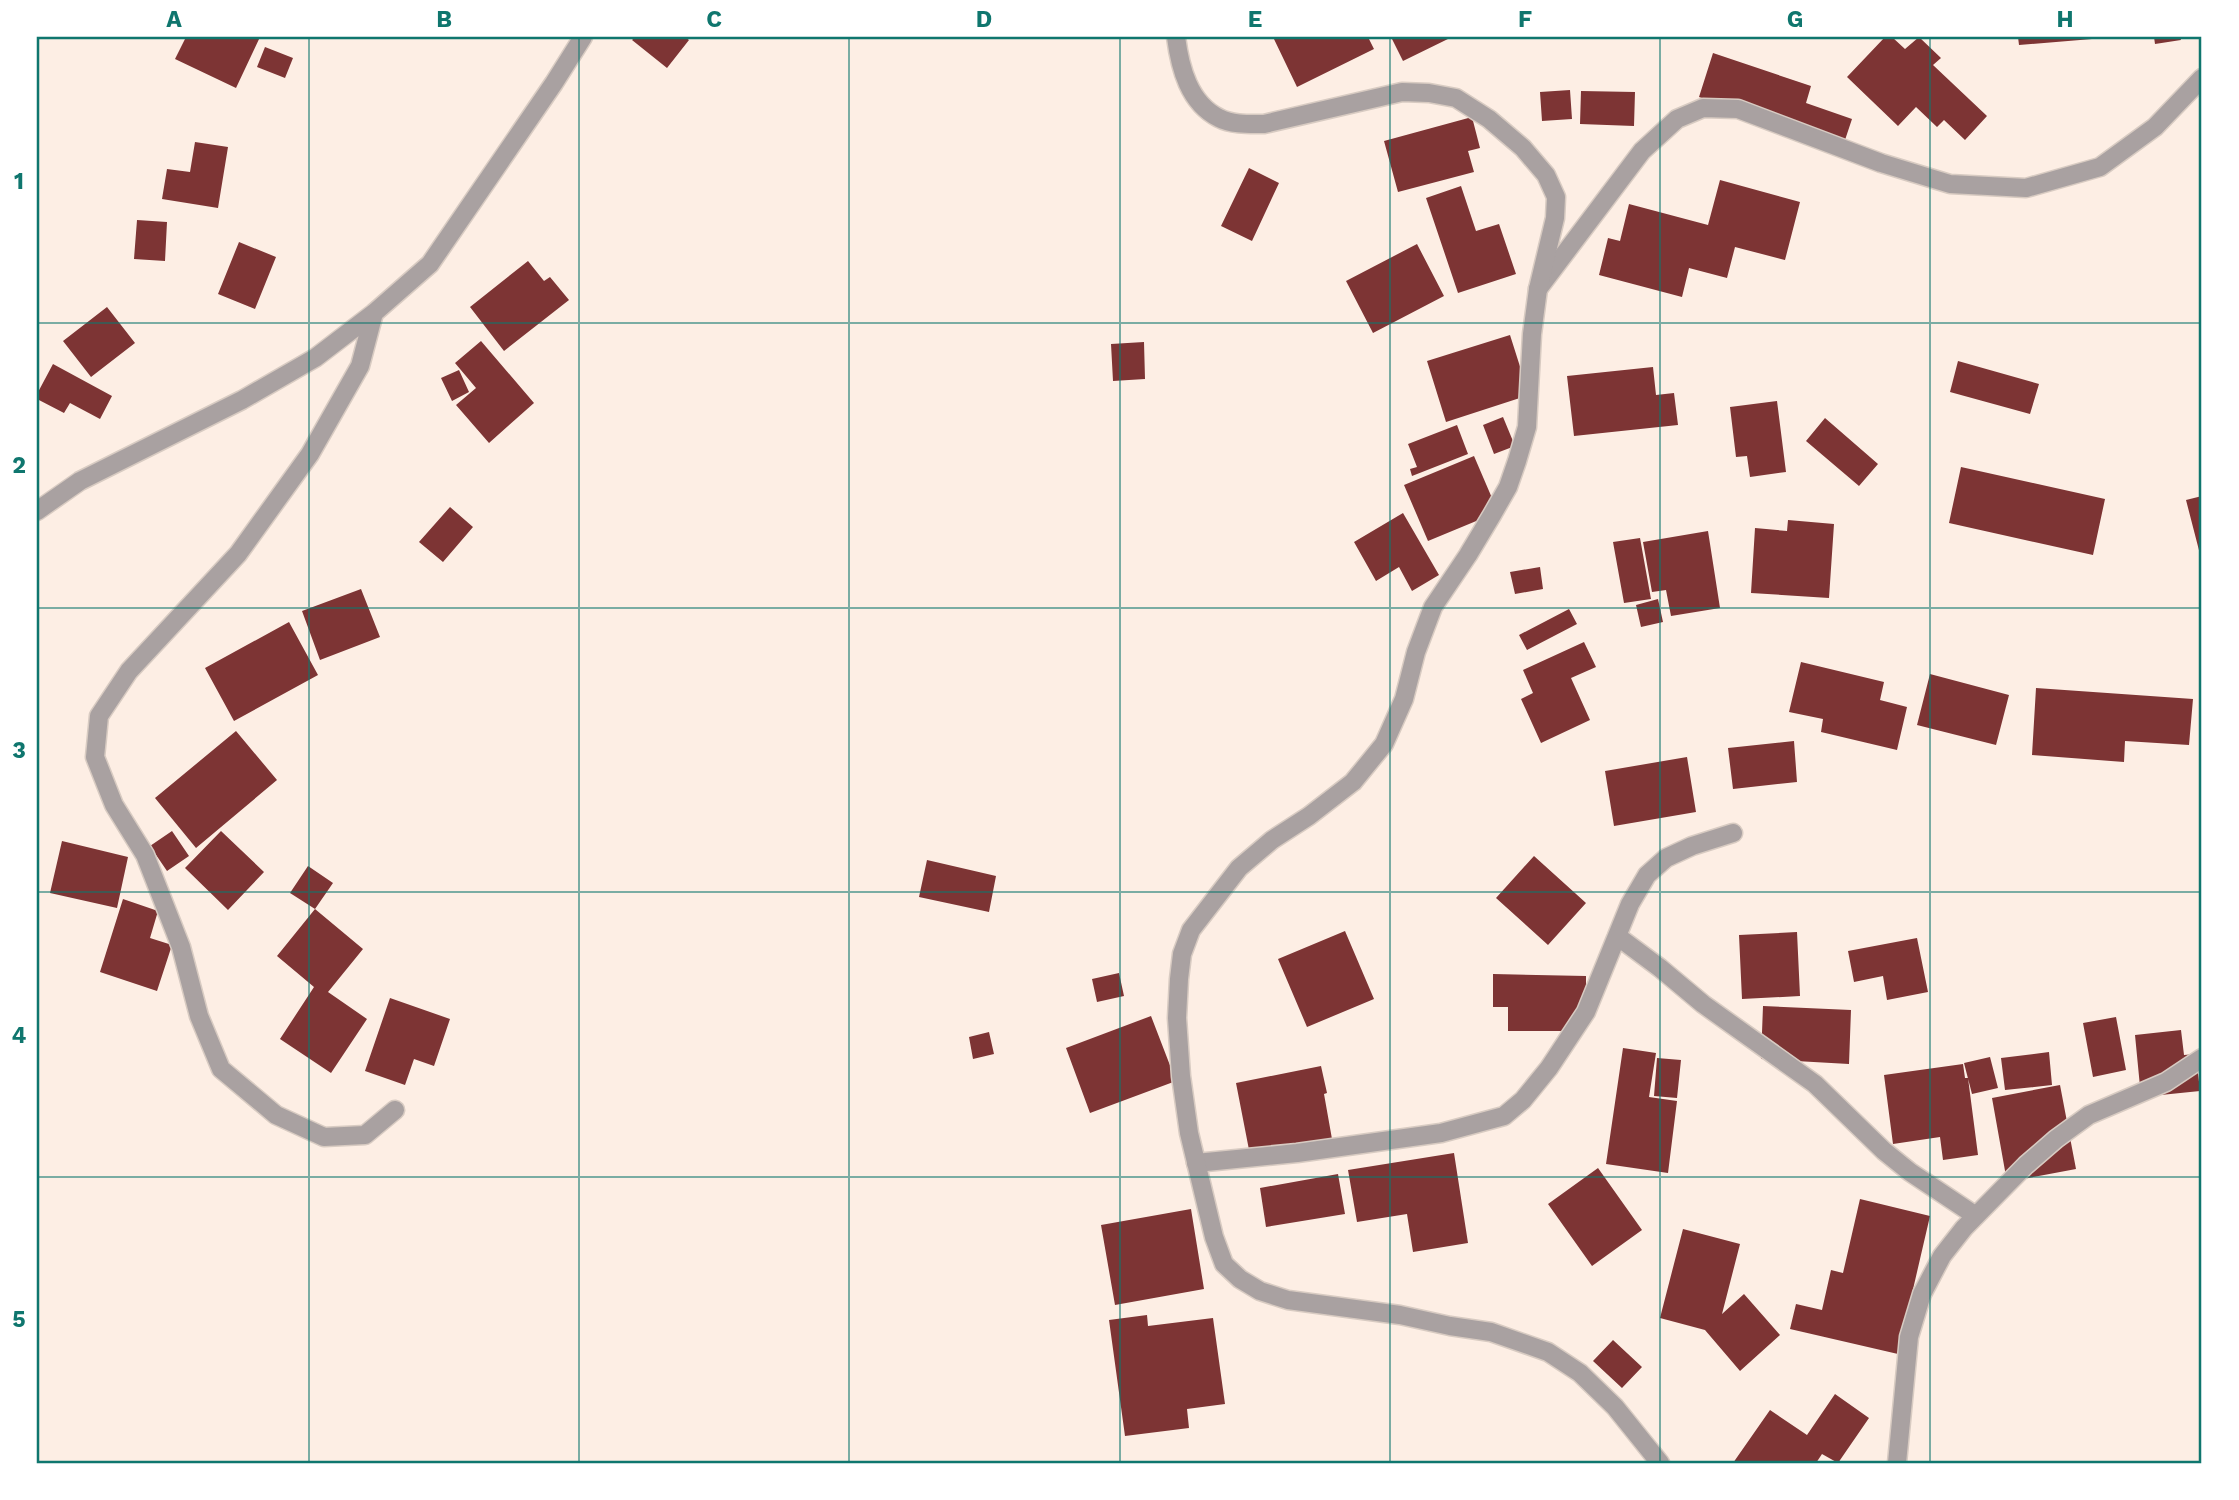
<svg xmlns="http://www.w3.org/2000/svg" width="2239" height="1500" viewBox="0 0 2239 1500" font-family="'Work Sans',sans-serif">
<rect width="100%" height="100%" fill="#fdeee4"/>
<path fill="#7d3434" d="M186,37H260L236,88L175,59Z
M635,37H685L689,40L667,68L632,40Z
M1273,37H1368L1374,49L1297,87Z
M1391,37H1452L1403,61Z
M1885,37H1892L1905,49L1919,37L1941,58L1933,65L1987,116L1965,140L1944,120L1937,127L1916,107L1898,126L1847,77Z
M2018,37H2092V39L2019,45Z
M2154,37H2180L2181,40L2155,44Z
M265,47L293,58L285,78L257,67Z
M1713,53L1811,86L1806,103L1852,119L1843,146L1699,97Z
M1570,90L1572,119L1542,121L1540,92Z
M1581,91L1635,92L1634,126L1580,124Z
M1472,117L1480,148L1468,151L1474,172L1398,192L1384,141Z
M195,142L228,147L218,208L162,199L167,169L190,172Z
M1249,168L1279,183L1252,241L1221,226Z
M1720,180L1800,202L1785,260L1735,247L1727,278L1689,268L1682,297L1599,275L1608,238L1620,241L1629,204L1708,225Z
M1461,186L1476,231L1499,224L1516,274L1458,293L1426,198Z
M137,220L167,222L165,261L134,259Z
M239,242L276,257L255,309L218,294Z
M1417,244L1444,296L1373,333L1346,281Z
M528,261L544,281L550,277L569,300L504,351L470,307Z
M107,307L135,343L91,377L63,341Z
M1510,335L1529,395L1446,422L1427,361Z
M481,341L534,403L489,443L456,405L476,388L455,363Z
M1144,342L1145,379L1113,381L1111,344Z
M1958,361L2039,384L2030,414L1950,392Z
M53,364L112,396L100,419L70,403L64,413L37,399V394Z
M1653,367L1656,395L1674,393L1678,425L1574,436L1567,376Z
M459,370L469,392L452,401L441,378Z
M1777,401L1786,472L1750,477L1747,456L1736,457L1730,407Z
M1503,417L1515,446L1494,454L1483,425Z
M1825,418L1878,464L1859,486L1806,441Z
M1457,425L1468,454L1412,476L1410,469L1417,467L1408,444Z
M1474,456L1498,512L1428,541L1404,485Z
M1961,467L2105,499L2093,555L1949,523Z
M2202,496V557L2201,558L2186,500Z
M450,507L473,527L443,562L419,542Z
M1403,513L1439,575L1412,591L1399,567L1376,581L1354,542Z
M1788,520L1834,524L1829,598L1751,593L1755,528L1787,531Z
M1708,531L1720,608L1671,616L1666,590L1652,592L1643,542Z
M1640,538L1651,599L1624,603L1613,542Z
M1540,567L1543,589L1515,594L1510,572Z
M361,589L380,637L320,660L302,611Z
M1658,599L1663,622L1641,627L1636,605Z
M1569,609L1577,624L1527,650L1519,635Z
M289,622L318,675L234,721L205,668Z
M1584,642L1596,667L1571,678L1590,720L1541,743L1521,699L1533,693L1523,670Z
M1801,662L1884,682L1880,700L1907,707L1897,750L1821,732L1823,719L1789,712Z
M1930,674L2009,695L1996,745L1917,725Z
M2036,688L2193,699L2189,745L2125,741L2124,762L2032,755Z
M236,731L277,780L196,848L155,798Z
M1794,741L1797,782L1733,789L1728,748Z
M1687,757L1696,812L1614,826L1605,771Z
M172,831L189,856L167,871L150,846Z
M221,831L264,872L228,910L185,868Z
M62,841L128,857L117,908L50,893Z
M1534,856L1586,903L1548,945L1496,898Z
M927,860L996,876L989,912L919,897Z
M308,866L333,883L315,909L363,949L328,992L367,1019L331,1073L280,1039L314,987L277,956L315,909L290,893Z
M123,899L158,911L150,938L172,945L157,991L100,972Z
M1345,931L1374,999L1307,1027L1278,959Z
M1797,932L1800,996L1742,999L1739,935Z
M1917,938L1928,992L1887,1000L1883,976L1854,982L1848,951Z
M1119,973L1124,996L1097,1002L1092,979Z
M1493,974L1586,976V1031H1508V1007H1493Z
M390,998L450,1019L434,1066L414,1059L405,1085L365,1071Z
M1763,1006L1851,1010L1849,1064L1761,1059Z
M1151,1016L1176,1081L1090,1113L1066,1048Z
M2116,1017L2126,1070L2093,1077L2083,1023Z
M2181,1030L2184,1055L2196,1054L2200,1091L2141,1097L2135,1035Z
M989,1032L994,1054L973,1059L969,1037Z
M1623,1048L1656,1053L1649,1097L1677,1101L1668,1173L1606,1164Z
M2049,1052L2052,1085L2005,1090L2001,1058Z
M1990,1057L1998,1088L1972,1094L1964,1063Z
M1657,1058L1681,1060L1677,1098L1654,1096Z
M1963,1064L1965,1078H1968L1978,1155L1943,1160L1940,1137L1893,1144L1884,1075Z
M1321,1066L1327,1093L1324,1094L1332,1139L1250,1155L1236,1083Z
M2060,1085L2076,1169L2007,1182L1992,1098Z
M1454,1153L1468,1243L1413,1252L1407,1214L1357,1222L1348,1170Z
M1598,1168L1642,1230L1592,1266L1548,1204Z
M1338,1174L1345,1214L1266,1227L1260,1188Z
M1860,1199L1930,1216L1898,1354L1790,1329L1796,1304L1822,1310L1831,1270L1843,1273Z
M1191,1209L1204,1289L1115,1305L1101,1225Z
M1683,1229L1740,1244L1722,1314L1744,1294L1780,1335L1740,1371L1705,1330L1660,1318Z
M1147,1315L1148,1326L1213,1318L1225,1404L1187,1409L1189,1428L1125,1436L1109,1320Z
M1613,1340L1642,1367L1622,1388L1593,1361Z
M1835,1394L1869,1418L1838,1463L1822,1454L1816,1463H1733L1770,1410L1807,1435Z"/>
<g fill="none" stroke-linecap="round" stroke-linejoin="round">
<g stroke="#d8cbc2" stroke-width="21">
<path id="minor" d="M1538,289L1642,151L1677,119L1703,108L1738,109L1881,163L1950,184L2026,188L2100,167L2155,127L2202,78
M374,313L360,366L310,454L238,554L129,671L99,716L95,757L114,805L145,855L181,947L199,1016L221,1069L276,1115L324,1137L365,1135L395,1110
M37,511L80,481L242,400L315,358L374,313L430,264L554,83L583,37
M1617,936L1660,968L1703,1004L1815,1084L1884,1151L1910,1172L1976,1216
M1196,1163L1297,1153L1441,1133L1504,1116L1523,1100L1549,1068L1586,1012L1630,904L1647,875L1666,858L1692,846L1733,833
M1897,1463L1909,1337L1922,1294L1942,1256L1964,1228L2026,1165L2056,1139L2089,1115L2166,1082L2202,1058"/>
</g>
<g stroke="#d8cbc2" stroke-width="21">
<path id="tertiary" d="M1176,37C1180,68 1189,103 1219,118C1232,125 1250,124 1264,124L1402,92L1429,93L1456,98L1489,119L1523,148L1546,175L1556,197L1555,218L1538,289L1532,334L1527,427L1517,461L1508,487L1492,515L1468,555L1433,607L1416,652L1404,699L1384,744L1353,782L1309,816L1272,840L1239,868L1191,930L1182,954L1179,979L1177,1018L1181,1076L1189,1133L1214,1237L1224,1264L1240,1279L1260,1291L1288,1300L1400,1315L1450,1326L1491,1332L1548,1352L1580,1373L1615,1407L1660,1463"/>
</g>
<use href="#minor" stroke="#a9a1a1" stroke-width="18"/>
<use href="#tertiary" stroke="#a9a1a1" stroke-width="18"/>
</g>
<path fill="none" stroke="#0f766e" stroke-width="2" stroke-opacity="0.55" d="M309,37V1463M579,37V1463M849,37V1463M1120,37V1463M1390,37V1463M1660,37V1463M1930,37V1463M37,323H2202M37,608H2202M37,892H2202M37,1177H2202"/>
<rect width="2239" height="1500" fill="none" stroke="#ffffff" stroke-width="77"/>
<rect x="38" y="38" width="2162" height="1424" fill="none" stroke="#0f766e" stroke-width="2.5"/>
<g font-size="23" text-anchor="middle" font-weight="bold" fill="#0f766e">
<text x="174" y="27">A</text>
<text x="444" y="27">B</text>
<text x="714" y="27">C</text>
<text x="984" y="27">D</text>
<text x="1255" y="27">E</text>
<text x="1525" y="27">F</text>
<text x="1795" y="27">G</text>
<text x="2065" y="27">H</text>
<text x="19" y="189">1</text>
<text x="19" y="473">2</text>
<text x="19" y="758">3</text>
<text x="19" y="1043">4</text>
<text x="19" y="1327">5</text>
</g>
</svg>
